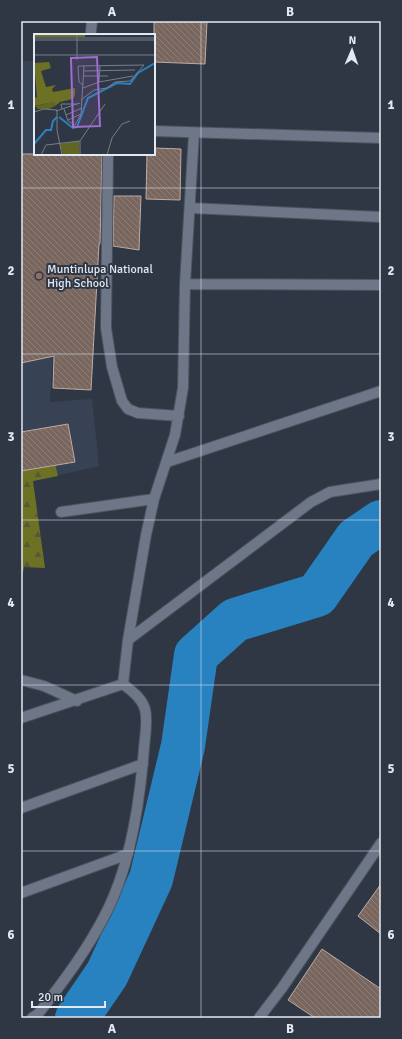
<svg xmlns="http://www.w3.org/2000/svg" width="402" height="1039" viewBox="0 0 402 1039" font-family="Signika,sans-serif">
<defs>
<pattern id="forest-firs" width="22" height="20" patternUnits="userSpaceOnUse"><rect width="22" height="20" fill="#6c7123"/><path d="M5 1l3.5 6h-7zM16 11l3.5 6h-7z" fill="#565937"/></pattern>
<pattern id="building-back-hatch" width="6" height="6" patternUnits="userSpaceOnUse"><rect width="6" height="6" fill="#79675f"/><path d="M-1 5l2 2M0 0l6 6M5-1l2 2" fill="none" stroke="#8c7d76"/></pattern>
</defs>
<rect width="100%" height="100%" fill="#2f3745"/>
<path fill="#374255" d="M21,61H35V154H65L50,402L92,399L99,466L33,481L21,524Z"/>
<path fill="url(#forest-firs)" d="M53,455L58,476L33,481L45,568L24,567L21,583V461Z"/>
<g fill="none" stroke-linecap="round" stroke-linejoin="round">
<path stroke="#2982c0" stroke-width="44" d="M77,1018L107,974L151,879L183,746L196,655L235,620L317,595L356,539L381,522"/>
</g>
<path fill="url(#building-back-hatch)" stroke="#beaba2" d="M154,21H207L205,64L154,62Z
M154,148L181,149L180,200L146,199L147,154H154Z
M21,154H102L100,244H99L91,390L53,388L54,356L21,363Z
M114,196H141L139,250L113,246Z
M68,424L75,462L21,471V432Z
M381,884V934L358,916Z
M322,949L381,989V1018H315L288,1000Z"/>
<g fill="none" stroke-linecap="round" stroke-linejoin="round">
<g stroke="#4c535e" stroke-width="12">
<path id="minor" d="M91,31L92,21
M154,131L381,138
M108,154L106,328L112,367L122,401L128,409L138,413L179,416
M190,208L381,217
M185,284L381,285
M167,462L381,391
M61,512L154,499
M128,640L311,502L330,492L381,484
M21,680L44,686L77,701
M123,684L128,640L146,535L154,499L175,435L183,388L185,284L194,133
M21,718L123,684
M21,808L143,764
M21,893L128,854
M32,1018L38,1014C64,981 88,949 107,911C131,863 140,801 144,748C145,736 148,721 145,709C141,697 132,691 123,684
M259,1018L282,988L381,843"/>
</g>
<use href="#minor" stroke="#6e7787" stroke-width="10"/>
</g>
<path fill="none" stroke="#e3e8f1" stroke-width="1" stroke-opacity="0.55" d="M201,21V1018M21,188H381M21,354H381M21,520H381M21,685H381M21,851H381"/>
<circle fill="#8d6e63" stroke="#2f3745" stroke-width="1.5" cx="39" cy="276" r="4"/>
<g text-anchor="middle" dominant-baseline="central" stroke-width="4" stroke-linejoin="round" paint-order="stroke">
<g font-size="12" fill="#e3e8f1" stroke="#2f3745" text-anchor="start">
<text x="47" y="269">Muntinlupa National<tspan x="47" dy="14">High School</tspan></text>
</g>
</g>
<g transform="translate(34 34)">
<rect width="121" height="121" fill="#2f3745"/>
<path d="M20,68L21,72L15,75H4L1,72ZM45,107V120L29,121L26,110Z" fill="#626623"/>
<path d="M0,0H51V3H0ZM15,28L17,34L7,37L12,53L22,51L18,55L19,58L41,54V61L39,65L26,68L21,72L20,68L0,72V64L3,63L0,29Z" fill="#6c7123"/>
<path fill="none" stroke="#2982c0" stroke-width="2" d="M25,83L39,94L43,93L54,64L83,49L96,50L104,39L121,29M0,110L12,96H17L19,87L23,83"/>
<path fill="none" stroke="#777e8a" stroke-width="1" d="M0,4H121M0,6H121M0,21H121M43,26V0M44,32L110,31M44,32L45,48L49,51M50,37L101,36M50,42H74M65,48L66,32M49,54L65,48L99,42M47,66L60,56L73,54L81,48L96,47L110,31M28,75L27,70H43M30,75L34,87L41,91L47,80L50,32M22,77L46,69M0,78L10,75L23,76V96L28,121M32,81L48,74M34,86L47,80M7,121L12,111L46,107M46,121V107L71,70M73,121L78,104L88,90L96,87"/>
<path fill="#9f6ed0" fill-opacity="0.15" stroke="#9f6ed0" stroke-width="2" d="M63,23L66,92L39,93L37,24Z"/>
<rect width="121" height="121" fill="none" stroke="#e3e8f1" stroke-width="2"/>
</g>
<rect width="402" height="1039" fill="none" stroke="#2f3745" stroke-width="44"/>
<g transform="translate(352 50) rotate(2)" stroke="#2f3745" stroke-width="3" paint-order="stroke">
<path d="M0-3L7 15L0 10L-7 15Z" fill="#e3e8f1"/>
<text y="-6" font-size="11" font-weight="bold" text-anchor="middle" fill="#e3e8f1">N</text>
</g>
<path d="M32 1001v6h73v-6" fill="none" stroke="#e3e8f1" stroke-width="2"/>
<text x="38" y="1001" font-size="12" fill="#e3e8f1" stroke="#2f3745" stroke-width="3" paint-order="stroke">20 m</text>
<rect x="22" y="22" width="358" height="995" fill="none" stroke="#e3e8f1" stroke-width="1.5"/>
<g font-size="13" text-anchor="middle" font-weight="bold" fill="#e3e8f1">
<text x="112" y="16">A</text>
<text x="290" y="16">B</text>
<text x="11" y="109">1</text>
<text x="391" y="109">1</text>
<text x="11" y="275">2</text>
<text x="391" y="275">2</text>
<text x="11" y="441">3</text>
<text x="391" y="441">3</text>
<text x="11" y="607">4</text>
<text x="391" y="607">4</text>
<text x="11" y="773">5</text>
<text x="391" y="773">5</text>
<text x="11" y="939">6</text>
<text x="391" y="939">6</text>
<text x="112" y="1033">A</text>
<text x="290" y="1033">B</text>
</g>
</svg>
